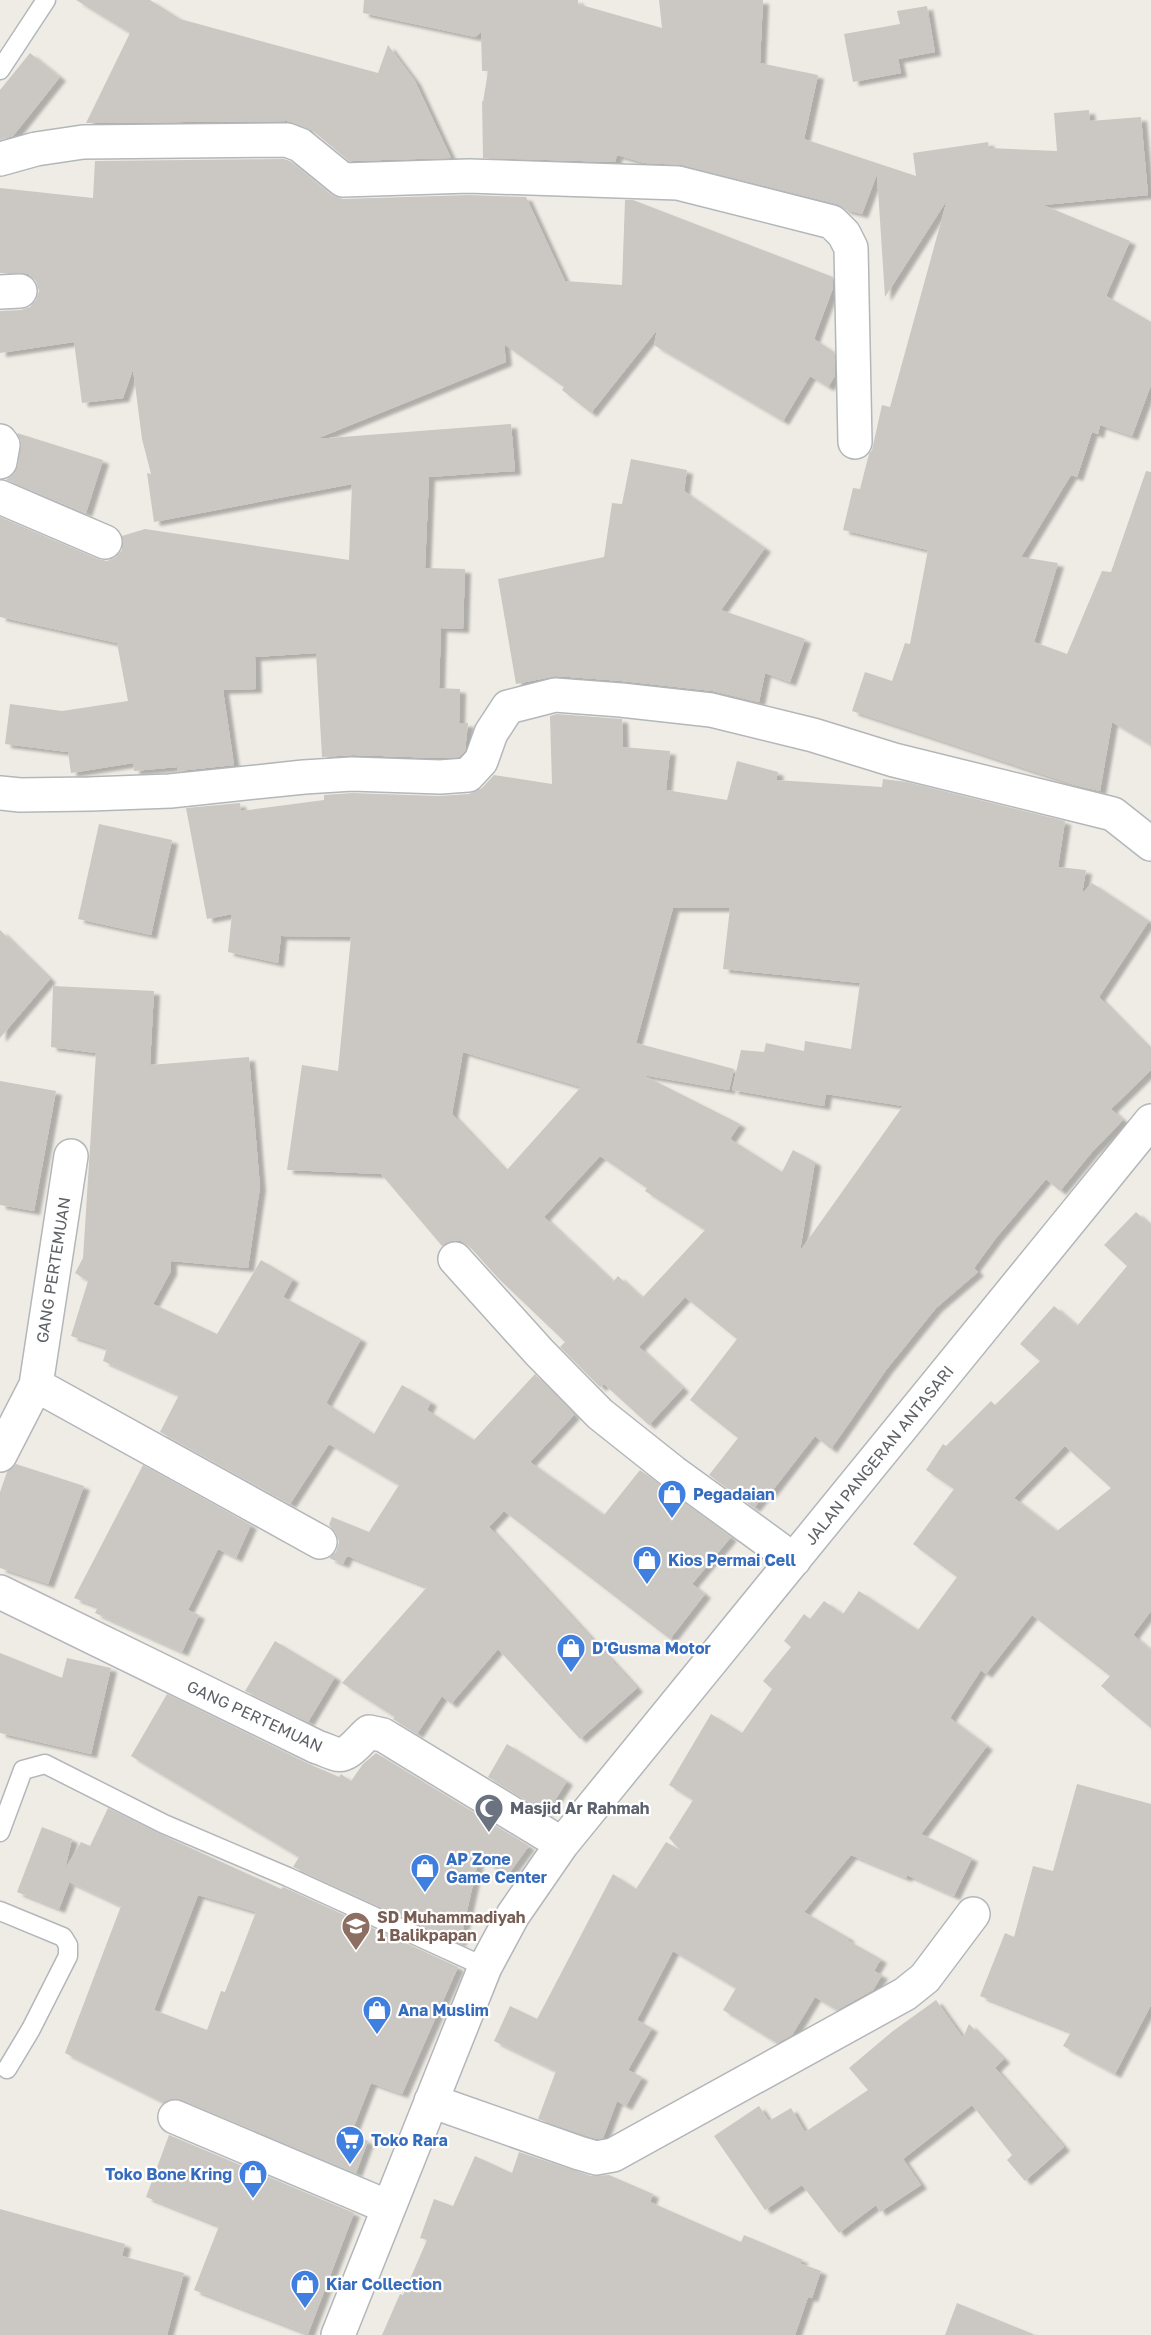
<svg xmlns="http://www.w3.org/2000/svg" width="1151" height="2335" viewBox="0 0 1151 2335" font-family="'Golos Text',sans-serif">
<defs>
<filter id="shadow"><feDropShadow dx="6" dy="4" stdDeviation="1.5" flood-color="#0004"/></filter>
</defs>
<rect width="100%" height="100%" fill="#efece6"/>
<path fill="#cbc7c3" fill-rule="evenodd" filter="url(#shadow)" d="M76,0H150L180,19L378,73L388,45L415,81L451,158L349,161L312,130L287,121L86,123L130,33Z
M364,0H578V4L662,28L659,0H763L760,63L818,75L804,139L916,176L913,153L988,142L989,148L1057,151L1054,113L1089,110L1090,121L1141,117L1148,195L1043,205L1130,241L1106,296L1151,322V385L1132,436L1100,425L1098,434L1092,432L1077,477L1071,475L1021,557L1058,563L1034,642L1067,654L1102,571L1111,572L1146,471L1151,472V745L1112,722L1100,791L1075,785L852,711L865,672L892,681L905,643L910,644L928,550L843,530L853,488L860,489L869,454L872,450L882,405L890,407L947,200L885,297L877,174L862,214L846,210L837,204L682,165L645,163L617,155L615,162L483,158L482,100L483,102L488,71H482L481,32L475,37L363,13Z
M927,6L935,52L898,59L901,73L853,82L844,34L900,24L897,11Z
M30,53L60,77L13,136L0,140V90Z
M284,159L290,161L331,195L343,199L469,195L526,197L565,281L622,285L625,200H633L833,277V288L814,339L834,352L835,376L828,387L810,376L783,421L654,345L657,330L591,413L562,390L564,387L504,344L506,362L316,439L511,424L515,471L429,477L425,568L465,569L463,629L441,628L439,688L460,689L459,723H468L465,751L459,757L440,758L353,755L322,757L316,653L255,657L256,689L223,690L234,765L178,771L177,767L134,771L133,763L71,773L68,752L5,744L10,704L62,711L128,701L117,643L0,617V517L98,559L107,561L116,557L122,550V536L145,529L349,560L352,484L154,522L147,473L151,474L142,439L133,369L123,398L82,403L74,342L0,353V311L21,310L30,307L36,300L39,291L36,281L28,274L0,273V188L93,198L95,161Z
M17,433L103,460L86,513L6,480L14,474L18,465L21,441Z
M631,459L687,470L684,491L765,548L721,610L805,639L790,682L765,673L759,702L713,691L622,681L556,676L516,684L498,579L604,557L612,503L622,504Z
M557,714L622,719L623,747L670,751L666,790L727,800L737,761L778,772L776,780L882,787L883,779L907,782L1065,821L1058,867L1086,870L1082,894L1092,883L1149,921L1099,997L1151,1050V1070L1111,1109L1123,1120L1092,1152L1060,1191L1046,1179L996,1238L974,1268L978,1272L936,1308L886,1370L831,1449L815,1436L769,1495L766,1493L754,1508L709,1475L738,1438L690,1400L737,1339L685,1297L639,1347L683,1388L649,1425L604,1384L600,1387L560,1347L565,1342L498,1278L469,1246L461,1241H452L442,1246L381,1174L287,1170L302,1065L338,1071L351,937L281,936L278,963L228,952L232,914L207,919L186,808L240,803L241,811L324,800V795L352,793L439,796L469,794L482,788L494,775L552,784L550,716ZM673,908H730L723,969L860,983L851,1049L805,1041L804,1051L766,1043L764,1052L741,1050L732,1090L824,1106L826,1094L903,1106L800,1251L815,1162L793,1150L782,1172L730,1139L740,1124L643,1075L729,1090L734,1069L636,1043ZM463,1052L581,1087L506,1171L452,1114ZM600,1156L647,1188L645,1191L705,1230L642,1298L618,1276L613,1282L544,1217Z
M99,824L172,840L151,935L78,919Z
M0,930L50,979L0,1038Z
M53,986L154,991L150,1065L249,1057L260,1187L248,1268L171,1261V1271L153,1304L217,1334L261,1260L293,1279L283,1297L361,1339L326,1403L374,1434L402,1385L431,1402L427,1410L474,1440L535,1374L574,1415L530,1462L604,1515L640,1470L731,1537L692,1584L705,1594L670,1639L504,1511L489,1527L637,1688L580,1739L498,1649L451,1704L442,1696L417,1734L393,1719L395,1717L342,1683L427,1587L347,1556L343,1564L329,1558L336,1552L339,1542L336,1533L329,1525L332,1517L369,1532L399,1485L329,1444L290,1504L160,1432L179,1395L103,1361L107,1348L71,1336L88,1281L75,1273L83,1258L96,1053L51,1047Z
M0,1081L56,1091L34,1211L0,1205Z
M1136,1212L1151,1226V1611L1133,1635L1151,1650V1728L1101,1686L1110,1676L1032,1615L986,1674L981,1670L950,1718L987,1746L921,1834L972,1858L954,1896L907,1875L906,1878L851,1855L804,1912L849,1938L847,1940L881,1959L874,1971L882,1975L873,1990L837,2010L815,1997L792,2035L777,2043L723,2010L736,1988L673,1951L637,2020L652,2028L628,2070L642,2077L626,2106L617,2101L603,2138L597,2139L538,2119L556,2071L494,2041L510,2006L537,2019L613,1874L636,1889L666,1842L680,1850L669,1838L693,1800L669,1785L711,1714L742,1733L772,1689L763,1681L791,1647L784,1641L804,1614L810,1619L824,1601L843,1614L859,1591L918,1630L957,1577L913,1544L954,1489L926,1470L943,1444L946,1446L991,1401L995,1405L1040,1361L1020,1344L1054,1306L1077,1326L1127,1266L1104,1245ZM1065,1446L1111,1488L1057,1531L1014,1498Z
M16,1464L84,1486L48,1584L0,1568V1492L7,1472Z
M143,1465L251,1525L236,1558L218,1549L188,1610L199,1615L182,1652L95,1613L98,1607L74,1598Z
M275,1641L335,1677L308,1722L245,1691Z
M0,1653L62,1678L67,1658L111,1668L91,1754L0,1733Z
M167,1694L309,1764L339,1777L341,1774L351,1781L363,1764L376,1753L529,1846L507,1876L479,1857L460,1943L293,1867L299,1857L131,1756Z
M507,1744L567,1781L547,1813L488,1777Z
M1077,1784L1151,1804V2005L1115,2074L1063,2046L1071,2032L980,1996L1005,1933L1014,1937L1033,1866L1053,1871Z
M108,1808L160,1834L281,1889L283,1887L458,1967L402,2094L371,2083L351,2134L368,2141L356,2173L182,2100L172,2099L163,2102L65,2053L121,1906L63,1879L69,1883L59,1909L17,1892L42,1827L72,1839L65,1869L81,1842L90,1846ZM198,1895L256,1912L225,1992L221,1991L207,2030L154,2010Z
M936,2000L963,2038L969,2024L1004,2059L995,2068L1064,2147L1025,2181L1007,2160L1012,2155L972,2105L903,2159L921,2185L880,2212L876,2205L839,2233L802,2185L765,2210L714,2136L759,2106L769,2121L791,2108L805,2132L868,2090L849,2068L893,2031Z
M169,2135L354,2213L308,2334L194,2290L219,2226L146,2197Z
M519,2152L591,2176L609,2175L653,2194L650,2202L741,2242L744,2235L803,2260L799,2263L821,2271L812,2298L808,2297L795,2335H382L400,2294L403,2295L427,2240L420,2238L434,2199L453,2206L475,2156L512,2173Z
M0,2209L125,2244L122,2256L184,2273L167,2335H0Z
M957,2303L1033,2334V2335H945Z"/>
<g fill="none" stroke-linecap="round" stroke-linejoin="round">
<g stroke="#b3b7ba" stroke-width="21">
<path id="lane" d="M0,70L46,0
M0,1832L23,1770L45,1764L164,1824L288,1877L485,1967
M0,1911L63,1937L68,1945V1956L31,2029L7,2069"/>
</g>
<g stroke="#b3b7ba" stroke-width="36">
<path id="street" d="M0,159L36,149L83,142L287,140L300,145L343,180L469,176L678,183L832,222L844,234L851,248L855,442
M0,292L20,291
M0,441L3,445L0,462
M0,497L105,542
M0,793L20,795L90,794L170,791L304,777L352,774L440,777L468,775L481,761L491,733L508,707L555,695L621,700L711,710L813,735L894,760L1113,814L1151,844
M455,1259L540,1353L600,1414L673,1472L794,1560
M36,1385L320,1542
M0,1455L36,1385L71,1156
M0,1592L317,1747C324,1749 329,1752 336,1754C348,1758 360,1739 369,1732L383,1735L562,1844
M431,2101L579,2153L596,2158L613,2155L905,1994L925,1978L973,1914
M175,2117L388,2207
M338,2335L485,1967L513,1915L562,1844L1151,1121"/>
</g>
<use href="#lane" stroke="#fff" stroke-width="18"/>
<use href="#street" stroke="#fff" stroke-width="33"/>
</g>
<defs>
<g id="shop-pin" transform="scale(1.5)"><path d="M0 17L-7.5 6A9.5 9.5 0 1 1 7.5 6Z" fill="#3f7fe0" stroke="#fff"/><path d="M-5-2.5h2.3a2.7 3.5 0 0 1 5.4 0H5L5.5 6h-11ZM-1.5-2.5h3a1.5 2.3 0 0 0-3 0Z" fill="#fff"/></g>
<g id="mosque-pin" transform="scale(1.5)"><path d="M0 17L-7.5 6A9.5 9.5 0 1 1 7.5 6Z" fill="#6b7280" stroke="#fff"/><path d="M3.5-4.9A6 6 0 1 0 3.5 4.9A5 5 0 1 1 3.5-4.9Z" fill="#fff"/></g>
<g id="school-pin" transform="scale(1.5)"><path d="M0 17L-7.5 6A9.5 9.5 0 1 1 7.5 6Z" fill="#8d6e63" stroke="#fff"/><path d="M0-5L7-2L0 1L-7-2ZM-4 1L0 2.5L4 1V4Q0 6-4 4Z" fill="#fff"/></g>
<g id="supermarket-pin" transform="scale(1.5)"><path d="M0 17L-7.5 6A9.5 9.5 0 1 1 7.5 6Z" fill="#3f7fe0" stroke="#fff"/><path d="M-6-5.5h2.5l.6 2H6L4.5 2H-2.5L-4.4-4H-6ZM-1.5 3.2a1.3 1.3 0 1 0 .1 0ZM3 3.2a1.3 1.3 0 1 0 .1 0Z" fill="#fff"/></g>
</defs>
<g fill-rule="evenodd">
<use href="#shop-pin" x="672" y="1494"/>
<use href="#shop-pin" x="647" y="1560"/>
<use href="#shop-pin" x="571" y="1648"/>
<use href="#mosque-pin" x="489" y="1808"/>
<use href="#shop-pin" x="425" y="1868"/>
<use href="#school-pin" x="356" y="1926"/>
<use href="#shop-pin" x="377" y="2010"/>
<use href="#supermarket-pin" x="350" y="2140"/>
<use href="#shop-pin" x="253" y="2174"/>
<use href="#shop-pin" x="305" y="2284"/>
</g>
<g text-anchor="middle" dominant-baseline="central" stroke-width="4.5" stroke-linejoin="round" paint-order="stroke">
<g font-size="16" fill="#5e6266" stroke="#fff">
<text transform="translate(53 1270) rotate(-81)">GANG PERTEMUAN</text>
<text transform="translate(879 1455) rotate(-51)">JALAN PANGERAN ANTASARI</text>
<text transform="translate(255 1716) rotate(25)">GANG PERTEMUAN</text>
</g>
<g font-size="16" font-weight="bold" fill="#366cbe" stroke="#fff" text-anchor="start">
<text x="693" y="1494">Pegadaian</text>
<text x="668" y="1560">Kios Permai Cell</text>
<text x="592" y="1648">D'Gusma Motor</text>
<text x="446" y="1859">AP Zone<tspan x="446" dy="18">Game Center</tspan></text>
<text x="398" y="2010">Ana Muslim</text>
<text x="371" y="2140">Toko Rara</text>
<text x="232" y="2174" text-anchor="end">Toko Bone Kring</text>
<text x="326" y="2284">Kiar Collection</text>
</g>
<g font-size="16" font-weight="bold" fill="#5b616d" stroke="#fff" text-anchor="start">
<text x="510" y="1808">Masjid Ar Rahmah</text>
</g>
<g font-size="16" font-weight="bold" fill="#785e54" stroke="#fff" text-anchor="start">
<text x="377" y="1917">SD Muhammadiyah<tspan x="377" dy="18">1 Balikpapan</tspan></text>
</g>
</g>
</svg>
